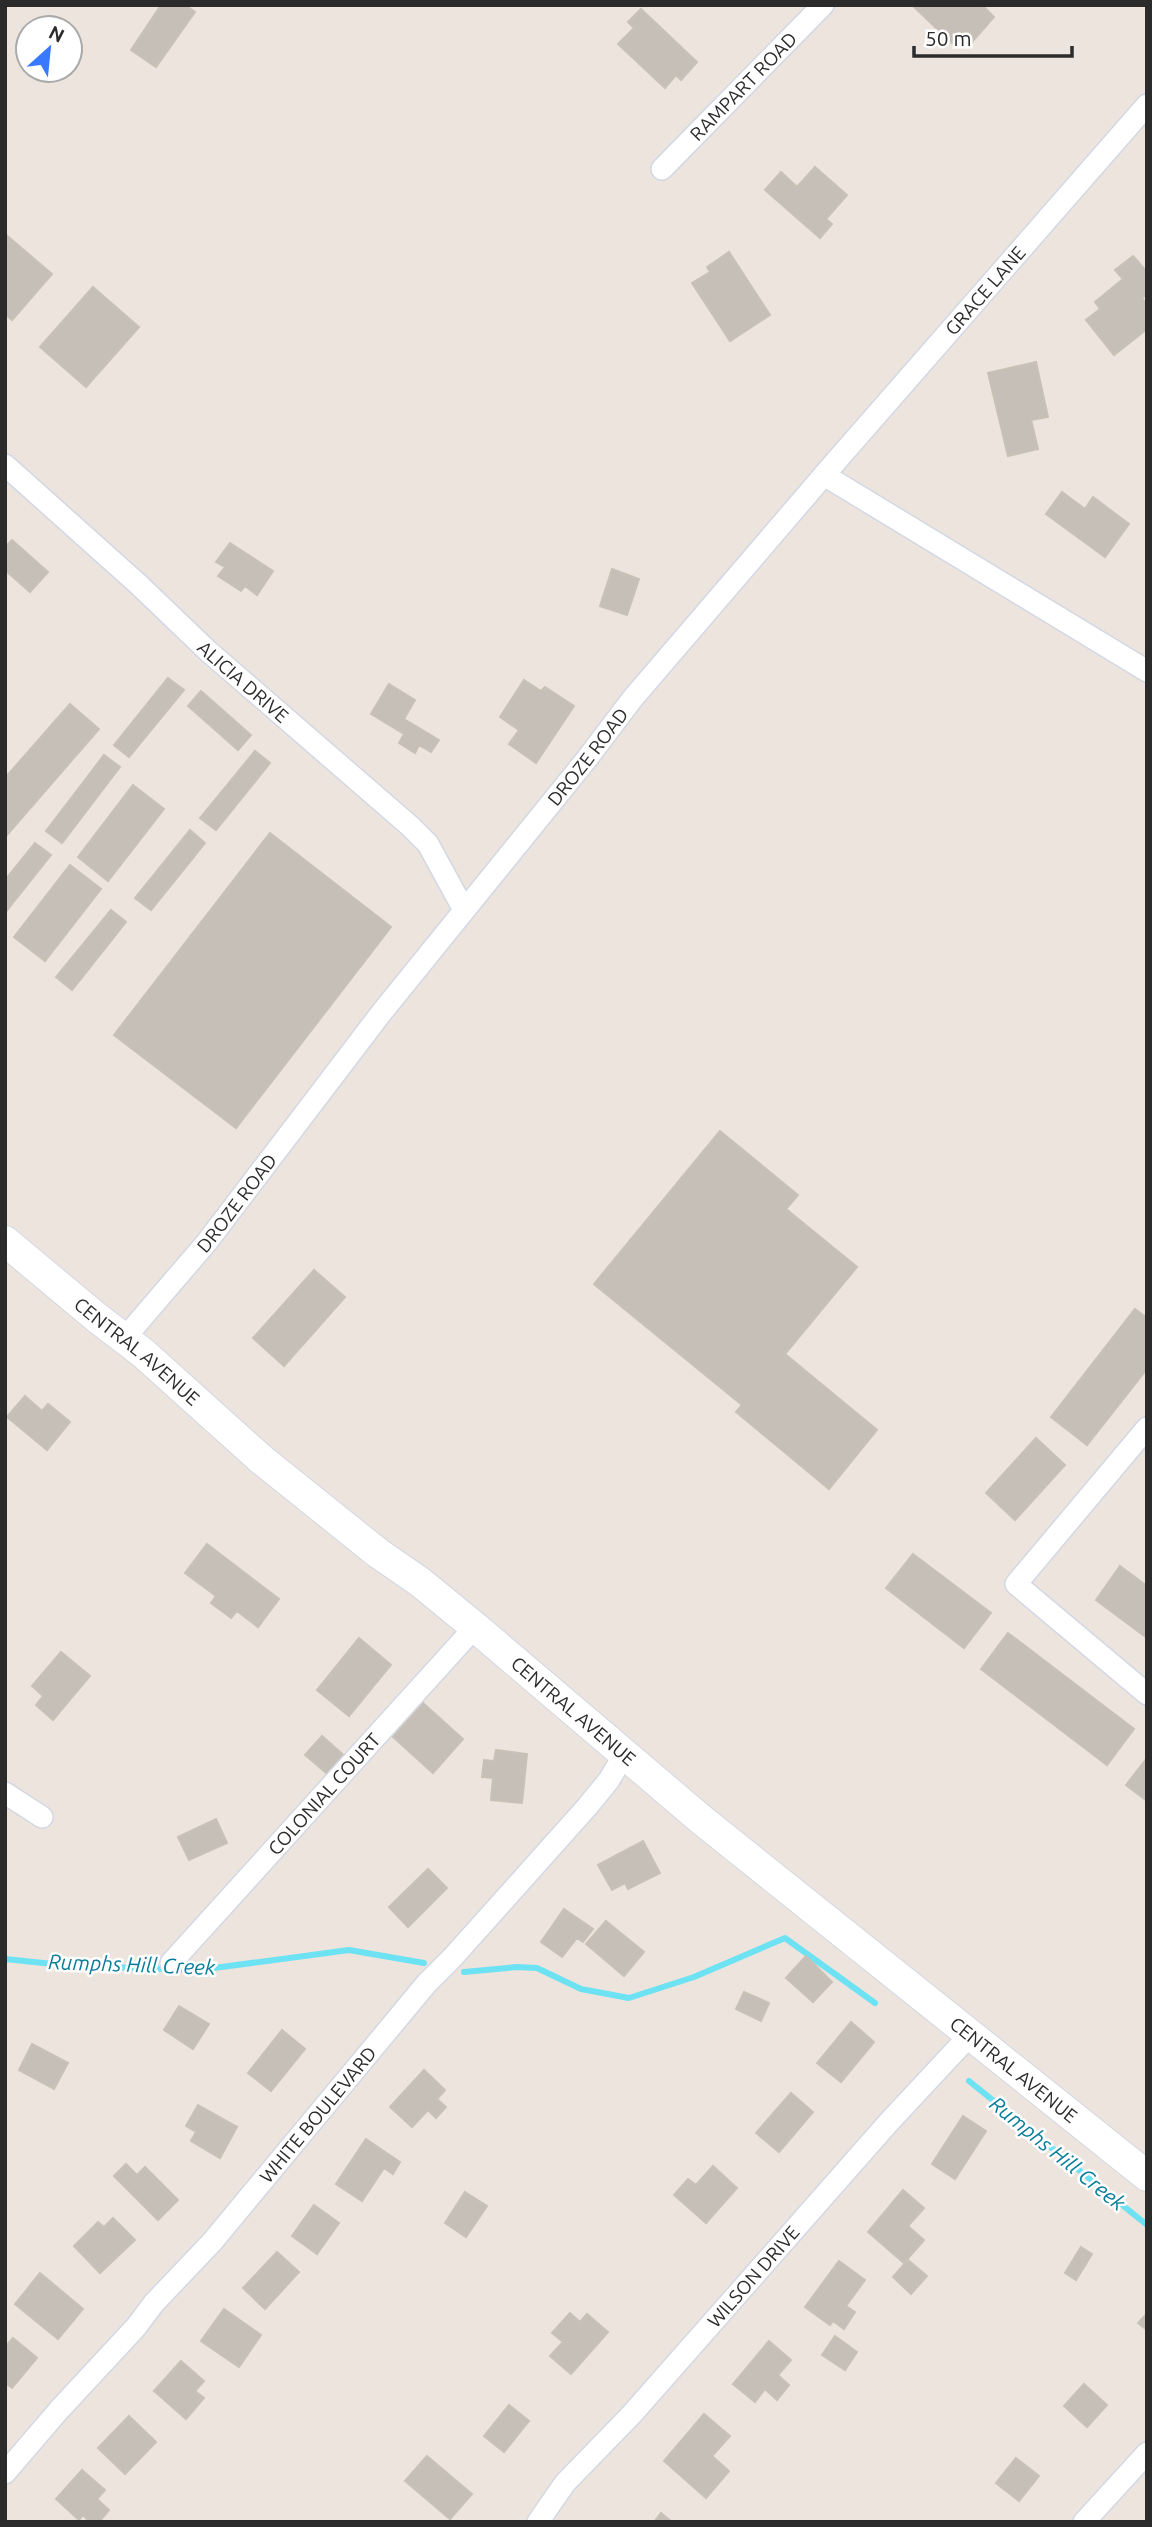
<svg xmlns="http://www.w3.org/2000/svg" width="1152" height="2527" viewBox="0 0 1152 2527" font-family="Ubuntu,sans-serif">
<rect width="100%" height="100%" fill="#ede4dd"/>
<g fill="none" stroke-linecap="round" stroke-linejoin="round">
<path stroke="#6ce2f3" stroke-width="6" d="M5,1959L72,1966L199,1970L349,1950L424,1963
M464,1972L517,1967L537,1968L581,1989L629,1998L694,1977L785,1938L875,2003
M969,2081L1147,2225"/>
</g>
<path fill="#c6bfb8" stroke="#c9c0b6" stroke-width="2" d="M161,5H185L195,12L156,67L131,50Z
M912,5H982L994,17L972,42L962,33L952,43Z
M641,9L697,62L681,80L676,75L665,88L618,44L634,28L628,22Z
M815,167L847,195L826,219L832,224L820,238L765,190L781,172L797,187Z
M5,234L52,274L12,320L5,314Z
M729,252L770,315L730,341L692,283L710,272L707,267Z
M1133,256L1147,272V294L1142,298L1147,305V329L1114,355L1086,320L1100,309L1095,302L1123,279L1115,270Z
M93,287L139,327L86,387L40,347Z
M1036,362L1048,417L1031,420L1038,449L1008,456L988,373Z
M1062,492L1085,509L1093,497L1129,524L1105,557L1046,514Z
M12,540L48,572L30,592L5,570V547Z
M230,543L273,571L257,595L245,586L241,591L218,576L225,567L216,562Z
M612,569L639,579L627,615L600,606Z
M168,678L184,690L129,757L114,745Z
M524,680L541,691L545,687L574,706L536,763L509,744L519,730L500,717Z
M389,684L415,700L404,719L439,740L431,752L419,745L415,753L399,743L404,734L371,714Z
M201,691L251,735L238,750L188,706Z
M70,704L99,729L7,835L5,833V778Z
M255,751L270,763L216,830L200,818Z
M104,755L120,767L62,843L46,831Z
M133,785L164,809L108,881L78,857Z
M190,830L205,843L151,910L135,898Z
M270,833L391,927L236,1128L114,1035Z
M35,843L51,855L5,913V880Z
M70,865L101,889L45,961L14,937Z
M111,910L126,922L72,990L56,977Z
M720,1131L798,1195L786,1209L857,1267L785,1354L877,1430L829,1489L736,1412L742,1405L594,1284Z
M314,1270L345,1297L284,1366L253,1338Z
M1135,1309L1147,1318V1369L1087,1445L1051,1417Z
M25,1396L42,1411L48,1404L70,1422L47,1450L7,1417Z
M1036,1438L1065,1465L1015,1520L986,1493Z
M207,1544L279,1599L258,1627L237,1611L231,1618L211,1603L216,1596L185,1573Z
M913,1554L991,1613L964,1648L886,1588Z
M1120,1566L1147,1586V1638L1096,1600Z
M1008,1633L1134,1729L1107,1765L981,1669Z
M359,1638L391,1665L349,1716L317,1690Z
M61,1652L90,1676L53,1720L36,1705L43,1696L32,1686Z
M423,1703L463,1739L433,1773L393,1737Z
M322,1736L347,1758L331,1777L305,1755Z
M496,1750L527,1754L522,1803L491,1800L493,1778L482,1777L484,1760L494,1761Z
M1147,1758V1801L1126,1785Z
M216,1819L227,1843L189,1860L178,1837Z
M643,1841L660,1873L628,1889L625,1883L612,1890L598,1865Z
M428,1869L447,1888L408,1927L389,1907Z
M564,1909L593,1929L583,1942L577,1938L562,1957L541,1942Z
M606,1921L644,1952L624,1976L586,1944Z
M806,1956L832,1982L813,2002L786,1978Z
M744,1992L769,2003L761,2021L736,2009Z
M179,2006L209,2024L193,2049L164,2030Z
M851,2022L874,2042L841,2082L817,2063Z
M282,2030L305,2049L271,2091L248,2073Z
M32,2044L68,2063L54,2089L19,2070Z
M424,2070L445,2090L437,2099L446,2107L436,2118L428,2110L412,2127L390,2107Z
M791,2093L813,2112L779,2152L756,2133Z
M198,2105L237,2127L220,2158L191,2141L196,2132L186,2126Z
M963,2116L986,2131L955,2179L932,2164Z
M366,2139L400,2162L393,2174L384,2168L362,2201L336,2184Z
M126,2164L137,2175L145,2167L178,2200L158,2220L114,2176Z
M713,2166L737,2188L706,2223L674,2195L688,2179L696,2185Z
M903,2190L924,2208L908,2226L924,2240L904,2263L868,2232Z
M465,2192L487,2206L466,2237L445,2223Z
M314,2205L339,2223L317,2254L292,2236Z
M113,2218L135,2240L100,2273L74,2246L98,2222L104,2227Z
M1081,2247L1092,2254L1076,2280L1065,2273Z
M277,2252L299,2272L265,2309L243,2288Z
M908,2260L927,2276L911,2294L893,2277Z
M839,2261L865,2280L846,2306L855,2312L844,2329L833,2321L830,2325L805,2307Z
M40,2273L83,2309L58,2339L15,2304Z
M224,2309L261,2335L239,2367L201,2341Z
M570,2313L580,2322L587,2314L608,2332L571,2374L550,2356L563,2342L552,2333Z
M1147,2313V2330L1138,2323Z
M835,2336L857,2352L845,2370L822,2355Z
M13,2338L37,2358L12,2388L5,2383V2347Z
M769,2341L791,2360L778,2375L789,2385L777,2400L765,2389L755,2402L733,2384Z
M181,2361L204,2381L195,2391L204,2398L186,2419L154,2391Z
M1084,2384L1107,2405L1087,2427L1064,2406Z
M509,2405L529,2421L504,2452L484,2436Z
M704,2414L730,2436L712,2456L729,2471L706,2498L664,2461Z
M129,2416L156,2442L125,2474L98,2448Z
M427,2456L472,2494L450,2519L405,2481Z
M1016,2458L1039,2476L1019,2501L996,2483Z
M82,2470L105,2490L97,2499L109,2510L99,2522H90L83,2515L79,2520L56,2499Z
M661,2513L672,2522H654Z"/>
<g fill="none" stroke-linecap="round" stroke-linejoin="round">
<g stroke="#d2d8e4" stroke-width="24">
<g id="street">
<path id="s1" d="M662,169L823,5"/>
<path id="s2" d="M5,465L138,584L209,652L410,826L428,844L464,910"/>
<path id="s3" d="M824,475L1147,105"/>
<path id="s4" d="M123,1340L207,1242L382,1012L586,760L633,698L824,475L1147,671"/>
<path d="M1147,1428L1016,1584L1147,1694"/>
<path d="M5,1793L42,1817"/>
<path id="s5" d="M171,1963L475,1627"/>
<path id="s6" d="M5,2473L59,2410L136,2327L154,2303L212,2242L427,1983L453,1957L587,1807L609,1780L625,1753"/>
<path id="s7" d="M538,2522L565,2483L632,2414L889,2122L971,2034"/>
<path d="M1084,2522L1147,2453"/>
</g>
</g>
<g stroke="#d2d8e4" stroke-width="32">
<g id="secondary">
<path id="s8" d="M5,1241L96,1317L143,1353L262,1460L378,1553L420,1582L475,1627L703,1821L1147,2176"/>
</g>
</g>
<use href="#street" stroke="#fff" stroke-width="21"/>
<use href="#secondary" stroke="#fff" stroke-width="30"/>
</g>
<g text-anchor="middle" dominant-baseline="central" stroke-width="5" stroke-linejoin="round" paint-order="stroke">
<g font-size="19" fill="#2b2b2b" stroke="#fff">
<text stroke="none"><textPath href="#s1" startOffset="116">RAMPART ROAD</textPath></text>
<text stroke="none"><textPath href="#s3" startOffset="245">GRACE LANE</textPath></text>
<text stroke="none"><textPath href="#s2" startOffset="322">ALICIA DRIVE</textPath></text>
<text stroke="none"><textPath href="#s4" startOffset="746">DROZE ROAD</textPath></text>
<text stroke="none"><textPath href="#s4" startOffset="178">DROZE ROAD</textPath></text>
<text stroke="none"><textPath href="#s8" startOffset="172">CENTRAL AVENUE</textPath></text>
<text stroke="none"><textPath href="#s8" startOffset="738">CENTRAL AVENUE</textPath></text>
<text stroke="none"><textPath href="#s5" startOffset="228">COLONIAL COURT</textPath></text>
<text stroke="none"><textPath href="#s8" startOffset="1306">CENTRAL AVENUE</textPath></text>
<text stroke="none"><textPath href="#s6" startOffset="476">WHITE BOULEVARD</textPath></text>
<text stroke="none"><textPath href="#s7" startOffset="327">WILSON DRIVE</textPath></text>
</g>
<g font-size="21" font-style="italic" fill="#097c9a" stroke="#fff">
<text transform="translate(132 1964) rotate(2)">Rumphs Hill Creek</text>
<text transform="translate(1058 2153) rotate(39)">Rumphs Hill Creek</text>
</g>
</g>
<rect width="1152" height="2527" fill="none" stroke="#2b2b2b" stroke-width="14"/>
<g transform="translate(49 49) rotate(27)"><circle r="33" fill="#ffffff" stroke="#aaaaaa" stroke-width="2"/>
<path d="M0-5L12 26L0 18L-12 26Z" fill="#3879ff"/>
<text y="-10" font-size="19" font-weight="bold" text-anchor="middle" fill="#2b2b2b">N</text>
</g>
<path d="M914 46v10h158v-10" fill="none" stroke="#2b2b2b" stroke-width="3.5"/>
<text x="925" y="46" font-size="21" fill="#2b2b2b" stroke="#ffffff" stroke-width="5" paint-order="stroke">50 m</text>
</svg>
